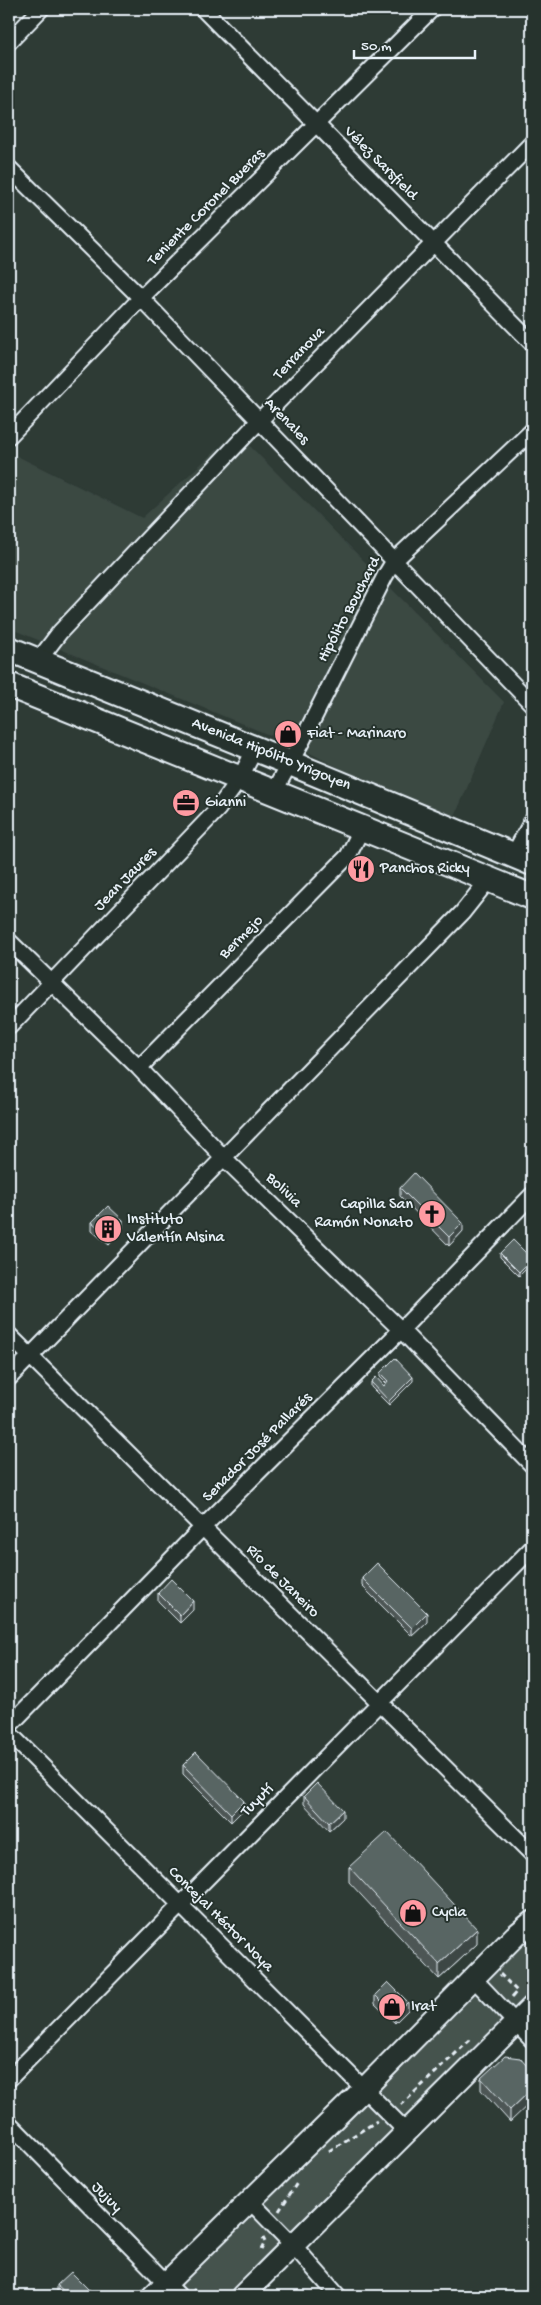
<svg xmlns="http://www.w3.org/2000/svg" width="541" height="2305" viewBox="0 0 541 2305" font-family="'Gochi Hand',sans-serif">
<rect width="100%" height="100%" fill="#2e3b35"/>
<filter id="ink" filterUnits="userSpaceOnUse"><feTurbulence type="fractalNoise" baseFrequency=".02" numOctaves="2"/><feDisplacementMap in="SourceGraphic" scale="10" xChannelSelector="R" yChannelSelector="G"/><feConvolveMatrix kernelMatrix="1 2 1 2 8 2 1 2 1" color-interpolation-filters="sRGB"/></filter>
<g filter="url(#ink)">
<path fill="#3b4843" d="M236,432L504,702L451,825L296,746L9,628V452L142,518Z"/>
<path fill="#45524e" stroke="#96a2a3" d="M532,1922V2007L242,2296H153Z"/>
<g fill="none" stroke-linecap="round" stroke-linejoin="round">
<g stroke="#e8f1f8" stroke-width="19">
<path id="minor" d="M203,9L532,343
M9,42L41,9
M9,168L141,298L532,704
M9,436L141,298L432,9
M38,661L60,632L260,420L532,143
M274,792L302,741L385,576L394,561L532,431
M513,856L532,821
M9,941L139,1068L224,1158L401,1330L532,1465
M9,1027L218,809L239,780L255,749
M139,1068L348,856L362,828
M9,1335L532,1854
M9,1378L462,913L489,879
M9,1726L203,1527L401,1330L532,1195
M9,1733L407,2132
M474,1979L532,2040
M9,2079L532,1548
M9,2123L179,2296
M250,2201L294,2246L338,2296"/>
</g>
<g stroke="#e8f1f8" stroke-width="25">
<path id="secondary" d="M153,2296L364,2089L515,1936L532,1922
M242,2296L532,2007"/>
</g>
<g stroke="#e8f1f8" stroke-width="28">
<path id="primary" d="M9,649L290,763L532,863
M9,685L532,897"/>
</g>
<path stroke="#e8f1f8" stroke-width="3" stroke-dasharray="5 4" stroke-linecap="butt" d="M500,1974L517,1991
M512,1997L517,1991
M401,2105L471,2039
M329,2151L377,2121
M279,2211L297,2183
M261,2250L265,2242L263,2238
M193,2292L194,2290L200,2296"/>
<use href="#minor" stroke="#26332d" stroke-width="15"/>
<use href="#secondary" stroke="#26332d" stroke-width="21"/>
<use href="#primary" stroke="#26332d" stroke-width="24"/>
</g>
<path fill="#4d5755" stroke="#e8f1f8" d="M400,1188L463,1231L449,1246L400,1196Z
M92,1222L123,1228L109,1245L92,1231Z
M500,1253L532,1263L519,1276L500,1257Z
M380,1373L413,1381L389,1405L371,1387V1382L384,1386L386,1383L380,1377Z
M362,1578L427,1622L412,1636L362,1586Z
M158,1593L193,1610L180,1623L158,1601Z
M183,1765L244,1809L231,1822L183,1774Z
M304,1796L343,1818L329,1831L304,1804Z
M349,1867L477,1944L439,1979L349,1882Z
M375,1995L408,2010L395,2023L375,2004Z
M520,2058L510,2122L481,2090V2078Z
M57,2285L95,2296H60L57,2293Z"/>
<path fill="#3e4745" stroke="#e8f1f8" d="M123,1220V1228L109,1245V1237Z
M463,1223V1231L449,1246V1237Z
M532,1259V1263L519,1276V1272Z
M413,1377V1381L389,1405V1401Z
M193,1601V1610L180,1623V1615Z
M427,1613V1622L412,1636V1628Z
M244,1801V1809L231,1822V1814Z
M343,1810V1818L329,1831V1823Z
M477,1929V1944L439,1979V1964Z
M408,2002V2010L395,2023V2015Z
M532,2089V2101L510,2122V2110Z"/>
<path fill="#596563" stroke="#e8f1f8" d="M414,1173L463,1223L449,1237L400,1188Z
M108,1206L123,1220L109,1237L92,1222Z
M513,1240L532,1259L519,1272L500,1253Z
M395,1358L413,1377L389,1401L371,1382L376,1377L384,1386L388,1381L380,1373Z
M377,1563L427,1613L412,1628L362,1578Z
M171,1579L193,1601L180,1615L158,1593Z
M196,1752L244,1801L231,1814L183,1765Z
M317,1783L343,1810L329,1823L304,1796Z
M387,1832L477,1929L439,1964L349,1867Z
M388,1982L408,2002L395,2015L375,1995Z
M505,2056L520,2058L532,2072V2089L510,2110L481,2078Z
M71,2272L95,2296H69L57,2285Z"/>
</g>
<defs>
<g id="shop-disc" transform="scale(1.4375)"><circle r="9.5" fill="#ff9aa2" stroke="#26332d"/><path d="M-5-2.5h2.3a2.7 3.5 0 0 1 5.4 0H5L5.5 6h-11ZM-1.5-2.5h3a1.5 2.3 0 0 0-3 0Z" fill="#111"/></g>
<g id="office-disc" transform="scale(1.4375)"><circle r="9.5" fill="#ff9aa2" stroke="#26332d"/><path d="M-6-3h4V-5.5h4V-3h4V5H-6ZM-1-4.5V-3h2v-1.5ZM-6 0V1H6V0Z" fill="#111"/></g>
<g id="restaurant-disc" transform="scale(1.4375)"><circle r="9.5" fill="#ff9aa2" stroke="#26332d"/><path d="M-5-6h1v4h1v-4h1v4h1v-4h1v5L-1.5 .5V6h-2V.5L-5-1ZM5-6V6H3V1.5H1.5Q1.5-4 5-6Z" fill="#111"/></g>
<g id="church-disc" transform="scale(1.4375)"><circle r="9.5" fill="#ff9aa2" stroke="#26332d"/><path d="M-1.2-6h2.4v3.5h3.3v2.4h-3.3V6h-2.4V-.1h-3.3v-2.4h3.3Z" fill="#111"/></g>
<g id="building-disc" transform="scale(1.4375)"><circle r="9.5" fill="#ff9aa2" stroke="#26332d"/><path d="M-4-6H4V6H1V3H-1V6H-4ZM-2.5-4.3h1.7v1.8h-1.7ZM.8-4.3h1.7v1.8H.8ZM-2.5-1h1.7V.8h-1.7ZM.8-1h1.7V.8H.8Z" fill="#111"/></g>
</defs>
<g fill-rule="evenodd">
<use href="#shop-disc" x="288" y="734"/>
<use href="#office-disc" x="186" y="803"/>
<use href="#restaurant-disc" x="361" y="869"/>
<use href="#church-disc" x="432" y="1214"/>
<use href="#building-disc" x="108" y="1229"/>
<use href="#shop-disc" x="413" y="1913"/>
<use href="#shop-disc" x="392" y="2007"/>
</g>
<g text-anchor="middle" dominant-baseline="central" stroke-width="4" stroke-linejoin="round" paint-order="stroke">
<g font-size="16" fill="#e8f1f8" stroke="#26332d">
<text transform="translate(380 164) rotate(45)">Vélez Sarsfield</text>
<text transform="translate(207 208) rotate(-45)">Teniente Coronel Bueras</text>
<text transform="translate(300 354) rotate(-46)">Terranova</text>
<text transform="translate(286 422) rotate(46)">Arenales</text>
<text transform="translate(350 610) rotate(-62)">Hipólito Bouchard</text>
<text transform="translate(271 755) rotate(22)">Avenida Hipólito Yrigoyen</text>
<text transform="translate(126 880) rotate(-46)">Jean Jaures</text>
<text transform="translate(242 938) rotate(-45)">Bermejo</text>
<text transform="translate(283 1191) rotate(44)">Bolivia</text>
<text transform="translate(258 1448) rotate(-45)">Senador José Pallarés</text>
<text transform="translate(282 1582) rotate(45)">Río de Janeiro</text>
<text transform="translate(258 1801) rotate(-45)">Tuyutí</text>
<text transform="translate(220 1920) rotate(45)">Concejal Héctor Noya</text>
<text transform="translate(106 2198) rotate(45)">Jujuy</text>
</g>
<g font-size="16" fill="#e8f1f8" stroke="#26332d" text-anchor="start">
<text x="307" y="734">Fiat - Marinaro</text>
<text x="205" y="803">Gianni</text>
<text x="380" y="869">Panchos Ricky</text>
<text x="413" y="1205" text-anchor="end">Capilla San<tspan x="413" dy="18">Ramón Nonato</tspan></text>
<text x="127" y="1220">Instituto<tspan x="127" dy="18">Valentín Alsina</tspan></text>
<text x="432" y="1913">Cycla</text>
<text x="411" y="2007">Irat</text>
</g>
</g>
<rect width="541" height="2305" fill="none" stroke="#26332d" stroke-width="30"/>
<rect x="15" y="15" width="511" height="2275" fill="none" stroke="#e8f1f8" stroke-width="2" filter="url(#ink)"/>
<path d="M354 50v8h121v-8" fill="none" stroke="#e8f1f8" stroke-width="2.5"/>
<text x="361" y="50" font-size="15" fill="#e8f1f8" stroke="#26332d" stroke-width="4" paint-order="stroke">50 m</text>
</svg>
